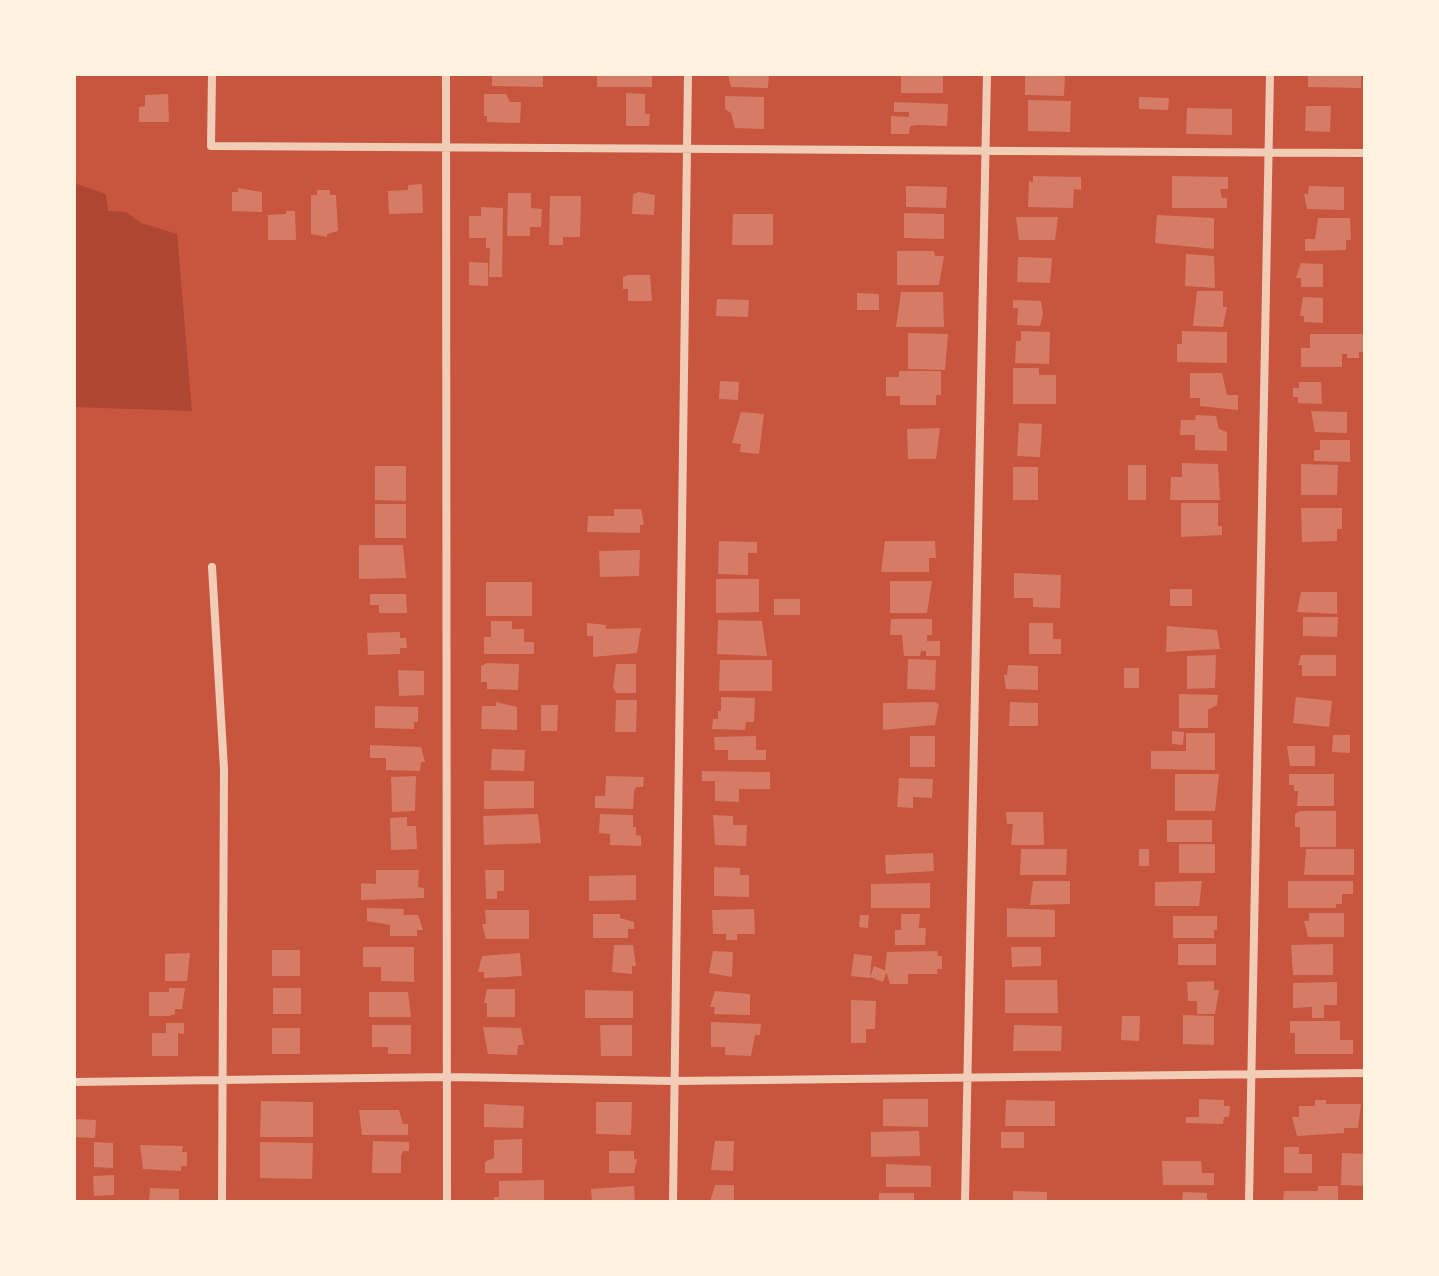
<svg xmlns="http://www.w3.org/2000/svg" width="1439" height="1276" viewBox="0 0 1439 1276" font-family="Inter,sans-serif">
<rect width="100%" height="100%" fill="#c8553d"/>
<path fill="#ae4732" d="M74,183L106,194L108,211L126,212L141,223L177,234L192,411L74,407Z"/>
<path fill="#d67c66" d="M492,74H543V87L492,86Z
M597,74H652V87H597Z
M728,74H769L768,88L731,87Z
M901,74H943V93H901Z
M1025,74H1065L1064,96L1025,95Z
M1308,74H1361V88L1308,87Z
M626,93L645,94V114H650L649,126H626Z
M168,94L169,122H139V107L145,106V95Z
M484,94H506L510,102H521L520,123L487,122V116H484Z
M725,96L764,97V129L735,128L731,113L725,109Z
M1139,97L1169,98L1168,110L1139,109Z
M1028,100L1071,101L1070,132L1028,131Z
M894,102L948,104L947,126L918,125L910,126L909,134H891V116L909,117V112H894Z
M1306,106H1331L1330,132L1305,131Z
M1187,108L1232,109V135L1186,134Z
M1033,176L1081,177V190L1074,189L1073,208L1028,207L1029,181L1033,182Z
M1172,176L1228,177V189H1220L1222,198H1227V208H1172Z
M422,184L423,213L389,214L388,191L408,190V185Z
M906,186L947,187L946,208L906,207Z
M1309,186L1344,187V210L1307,209L1304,194H1308Z
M238,188L262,192V212L232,211V192H238Z
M317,190H330V195H336L338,231L327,234V237L311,234V195H317Z
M639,192L655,195L654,215L632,214L633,194Z
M508,193H531V208L542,209L541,227H530V236H507Z
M550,196H581L580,237H563V245H549Z
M481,207L503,208L502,277H489L490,248H486V238H469V216H481Z
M286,211H295L296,240H268V215L286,214Z
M904,213L944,214V239L904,238Z
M733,214H773V245H732Z
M1157,215L1214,218V249L1155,243Z
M1016,217H1058L1055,240H1019Z
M1318,218H1350L1351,240H1346V250L1305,251V239H1315Z
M897,251H934L935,256H944L939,285H897Z
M1186,254L1214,256L1215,288L1185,286Z
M1018,257L1052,258L1050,283L1017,282Z
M469,262L488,263V286L469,285Z
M1301,263L1323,264V287H1301V278H1296Z
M628,275H650L652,301H628V289H623V277Z
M1197,291H1223V307H1227L1223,327L1193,326Z
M901,292H943L944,327H896Z
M857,293L879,294V310H857Z
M1303,297L1323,298V323L1304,322V316H1300Z
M717,299L749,300L748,317L716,316Z
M1013,300L1041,301L1043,314L1040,326L1017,325L1018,308H1013Z
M1021,331L1050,332L1049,364L1015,363L1016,341H1021Z
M1182,331L1227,332V363L1177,362V344H1182Z
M908,333L948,334L945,370L908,369Z
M1310,334H1365V352H1359V358H1347V354H1342V367H1301V348H1310Z
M1013,368H1039V375H1056V404H1013Z
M899,371H941V395H936V405H900V396H886V377H899Z
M1190,373H1222L1227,395H1238V410L1200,406V398H1190Z
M720,381L739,382L738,400L719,399Z
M1299,382H1321L1322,404L1298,403V397H1293V388H1299Z
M1311,411L1347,412V433L1315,432Z
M741,412L764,414L759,454L740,452L741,444L732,443Z
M1196,415L1216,416L1219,429L1227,432V451L1195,450V435H1180L1181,420H1195Z
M1019,423L1042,424L1040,457L1017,456Z
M940,428L936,459H908L907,429Z
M1320,440H1350V462L1314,461V450H1320Z
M1182,463L1218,464L1220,500H1170L1171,477H1182Z
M1301,464L1338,465L1337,495H1301Z
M1128,465H1146V500H1128Z
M375,466H406V501L375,500Z
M1013,467H1038V500H1013Z
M1181,503H1218V526H1222V535L1181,537Z
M375,504H406V538H375Z
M1301,508H1342V529H1337V541L1302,542Z
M614,509H641L644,525H640V533L587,532L588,516H614Z
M719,541L757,542V553H748V575L718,574Z
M885,541H935L936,558H929V572H881Z
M359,545H403L406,578L359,579Z
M640,550L639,576L600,577L599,551Z
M1014,573L1061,575L1060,608L1033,607V598H1014Z
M716,579H759V612L716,613Z
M890,581H932L927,613H890Z
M486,582H532V616H486Z
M1170,589H1192V606H1170Z
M1301,592H1337V614L1297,612Z
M370,594H406L407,613H379V605H370Z
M774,599H800V615H774Z
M1303,617H1338L1337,637L1303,636Z
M891,619H932V635H927V641H940V656H926V651H921L920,656H904L902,635H890Z
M718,620L762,621L767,656L717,654Z
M491,621H512V629H524V642H534V654H484V637H491Z
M587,623L606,625V629L641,628L637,653L593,657V636H587Z
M1029,623H1053V639H1061V654H1029Z
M1167,626L1217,630L1220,649L1166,652Z
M400,632V638H406L407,648H400V654L368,655L367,633Z
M1216,655L1215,688L1187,689V656Z
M1301,655H1336V676H1302V665H1298Z
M908,659L936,660L935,690L907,689Z
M720,660H772V691H719Z
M487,663L519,664L518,690L487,689V682H481V666Z
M616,664H636V693H616L613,687Z
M1008,665L1038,666V690L1006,689L1004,675H1007Z
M1124,668H1139V688H1124Z
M398,670L424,671V695L399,696Z
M1179,694L1218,695L1217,705L1208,710V728H1179Z
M721,697L755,698L754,722H746L745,730L712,729L713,719H718V711H721Z
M1296,697L1332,701L1329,727L1293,723Z
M616,700H637L636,732H615Z
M496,702L517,707V730L481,729L482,706H496Z
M934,702L939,704L935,725L883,730V703Z
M1010,702L1038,703V726H1009Z
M541,705H558L557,731H541Z
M375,706L418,707V722H414V729L375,728Z
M1172,731L1184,732L1183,745L1172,744Z
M1186,733H1215V770L1151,769V751H1186Z
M1333,735H1350V753L1332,752Z
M756,736V750H766V760H728V750H715L714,737Z
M910,736H935V767H910Z
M370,745L421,747L425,762H421L420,771L386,770V758H370Z
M1287,746H1315V766H1290Z
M492,749L525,750L524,771L491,770Z
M702,771L770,772V789H739V802L715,801V781H702Z
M1175,774H1219L1215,811H1175Z
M1289,774H1334V806H1297L1298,791H1294V785H1289Z
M416,776L415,811L392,812L391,777Z
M606,776L644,777L643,787H636L634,791L633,809L595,808V796H605Z
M899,778L933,779L932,798L913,797V808L897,807Z
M484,781H534V808L484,809Z
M1300,811H1336V847H1300V827H1295V814Z
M1006,812H1043L1044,845H1011L1013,824H1007Z
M538,814L541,843L484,845L483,816Z
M600,814L633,815V827H636V835L641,836V846L610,845V834L599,833Z
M713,815L733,816V825H747L746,846L715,845Z
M407,817V826H416L417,849L391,850L390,818Z
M1167,820H1212V842H1167Z
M1179,844H1215V873H1179Z
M1021,849H1067L1066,875H1020Z
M1139,849H1149V866H1139Z
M1306,849H1354V875H1304Z
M933,853L934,871L886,874L885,855Z
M714,867L740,868V875H749V897L714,896Z
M376,870H419L418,887L424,888V898L361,900V883L376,884Z
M485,870H504V891H497V899H486Z
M636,875V900L589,901V876Z
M1033,881H1070V904L1030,905Z
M1202,881L1199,906H1155V882Z
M1288,881H1353V894H1342V904H1336V908H1288Z
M930,883V908H871V884Z
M367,908L404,909L403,915H418L423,930H417V936H390V925L367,921Z
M1007,908L1055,910V937H1007Z
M754,909L755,934H737V940H726V934H713L712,910Z
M485,910H529V939H486L482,924H486Z
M1309,913H1344V937H1308L1304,921H1309Z
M593,914H620V918L634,922V929H628V938H593Z
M901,914H920L919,928H926L925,945H895V930H901Z
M860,915H869L868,928L859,927Z
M1173,916H1217V930H1214V938H1173Z
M1178,944H1216V965H1178Z
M1333,944V975H1293L1291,945Z
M614,945H633L636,966H632V974L612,972Z
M363,947H414V982L381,981V967H363Z
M1011,947H1041V966L1012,967Z
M272,950H300V976H272Z
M713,951L733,952L732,977L709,973Z
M937,951L938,956H942V969H937L938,974H908V984H890L885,968L887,952Z
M190,953L187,981H165V954Z
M520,953L522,976L484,978V972H478L482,956Z
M854,954L872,956L870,978L851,976Z
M874,966L887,971L883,982L870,977Z
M1005,980H1057L1058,1013H1005Z
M1214,981V990H1219L1215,1014H1197V1001H1188L1187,982Z
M1337,982V1005H1324V1018H1312V1007L1293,1008V983Z
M169,988H185L182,1009H175V1014L169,1016H149V992H169Z
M273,988H301V1014H273Z
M487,989H515V1017H487V1003H484Z
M585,990L633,991V1018H585Z
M715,991L750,994V1015L714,1014L715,1007H710Z
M369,992H408L411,1017H369Z
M851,1000L876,1001L875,1029H866V1043H851Z
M1183,1015L1214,1016V1045L1183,1044Z
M1122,1016H1140L1139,1041L1121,1040Z
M1290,1021H1340V1040H1353V1054H1295V1033H1290Z
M711,1022L761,1024L760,1035H755L751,1056L725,1055V1047H711Z
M166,1023H184V1034L178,1033V1056H152V1033H166Z
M372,1025H411V1054H388V1047H372Z
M600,1025H632V1056H601Z
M1014,1025L1062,1026L1061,1051H1013Z
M483,1027L521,1028L524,1045H518L517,1055L488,1054Z
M272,1028H300V1054H272Z
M883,1099H928V1127L883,1126Z
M1199,1099L1224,1100V1106H1230L1229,1117H1224L1223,1124L1186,1123V1117H1199Z
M1006,1100L1055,1101V1126H1005Z
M1315,1100H1326V1104H1361L1358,1128H1344V1133L1297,1136L1292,1117H1299V1106H1315Z
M261,1101L313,1102V1137H260Z
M596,1102H632L631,1135L596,1134Z
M484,1104L524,1106L523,1128L484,1127Z
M359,1110H399L403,1124H408V1135H362Z
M74,1119L96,1120L95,1138L74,1137Z
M919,1131L920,1156L871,1157V1132Z
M1001,1132H1024V1148H1001Z
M522,1139V1173H485V1162L494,1158V1140Z
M373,1141L409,1142V1151H403L401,1156V1173H372Z
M715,1141H734L733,1171L711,1170Z
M94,1142L113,1143V1168L94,1167Z
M260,1142L313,1143L312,1179L260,1178Z
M140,1145L183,1146L182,1152H187V1166H181V1171L143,1169Z
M1284,1147H1299V1154H1312V1173H1284Z
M609,1151H634V1159H637L634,1173H609Z
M1342,1153L1365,1154V1186L1341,1185Z
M1162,1161H1201L1202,1173H1214V1185H1163Z
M886,1164L931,1166V1187H886Z
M114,1175V1195L94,1196L93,1176Z
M544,1180V1202H494V1197H499V1181Z
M715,1185H734V1202H710Z
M634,1186L635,1202H592L591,1189Z
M1318,1186H1338V1202H1283L1284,1191H1318Z
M150,1188L179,1189V1202H149Z
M1013,1191L1047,1192V1202H1013Z
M1183,1192L1207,1193V1199L1214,1202H1182Z
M879,1193H914V1202H879Z"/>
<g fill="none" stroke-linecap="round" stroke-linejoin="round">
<path stroke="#f1ccb7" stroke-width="8" d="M212,74L211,146L1365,153
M446,74L447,1202
M212,567L224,769L222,1202
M74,1082L448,1077L674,1081L1365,1073
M673,1202L688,74
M965,1202L987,74
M1249,1202L1270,74"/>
</g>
<rect width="1439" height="1276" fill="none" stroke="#fff3e0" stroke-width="152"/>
</svg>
